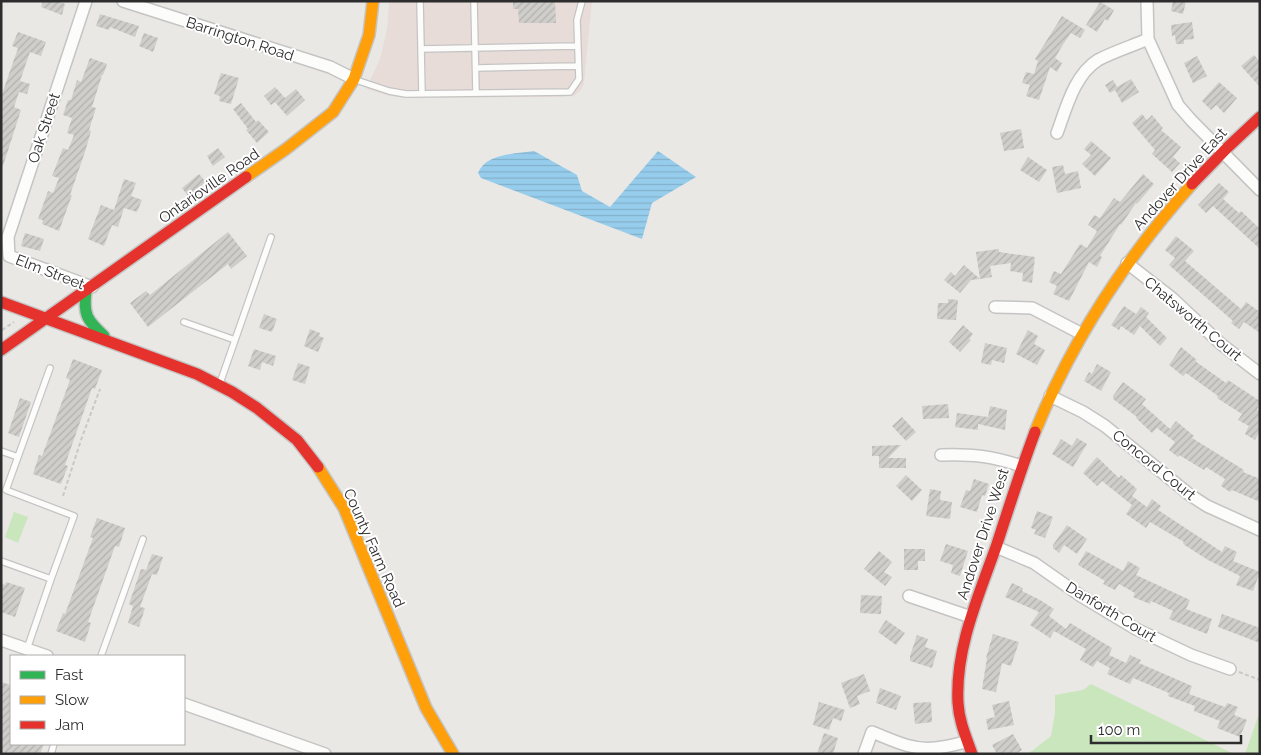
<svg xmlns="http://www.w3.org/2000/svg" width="1261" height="755" viewBox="0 0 1261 755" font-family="Raleway,sans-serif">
<defs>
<pattern id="water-rules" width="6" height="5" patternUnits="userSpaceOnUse" patternTransform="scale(1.25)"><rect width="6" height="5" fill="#97cdec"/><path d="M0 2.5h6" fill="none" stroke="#82b0cb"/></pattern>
<pattern id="building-hatch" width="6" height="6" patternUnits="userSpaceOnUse" patternTransform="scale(1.25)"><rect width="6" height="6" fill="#cfceca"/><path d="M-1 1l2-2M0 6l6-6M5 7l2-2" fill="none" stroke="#b2b1ae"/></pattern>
</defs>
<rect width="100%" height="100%" fill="#eae8e4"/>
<path fill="#e8dcd9" d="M389,1H592L584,84L580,91L574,96L559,97L407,98L390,96L366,89L380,59L387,29Z"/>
<path fill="#c9e6bc" d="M14,512L28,517L18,543L5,537Z
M1091,684L1234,754H1028L1051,736L1055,713V695L1083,690Z
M1260,711V754H1245Z"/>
<path fill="url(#water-rules)" d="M534,151L577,175L582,191L610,207L658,151L696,177L652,203L642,239L481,178L478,173C486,153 516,154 534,151Z"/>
<path fill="url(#building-hatch)" d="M43,1H57L65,4L62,15L41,7Z
M513,1H555L556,23H519L518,9H513Z
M1173,1H1186L1183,14L1171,11Z
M1100,2L1114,10L1108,21L1105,19L1097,32L1086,25Z
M100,14L139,26L135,37L110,27L109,30L96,26Z
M1062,16L1085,30L1080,38L1071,33L1064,43L1055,58L1062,63L1057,72L1050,67L1039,100L1026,96L1030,85L1022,83L1026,72L1034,74L1038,61L1035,59Z
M1192,22L1194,39L1184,40V44H1176L1175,35L1172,36L1171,25Z
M18,32L46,42L41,56L30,52L20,81L30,84L27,94L19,92L14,107L21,110L3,166H1V97L18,48L12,46Z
M144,33L158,38L153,52L139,46Z
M1254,55L1260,62V87L1241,66Z
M1197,56L1207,76L1193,83L1184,63Z
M90,58L107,64L103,75H102L92,107L96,108L89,130L91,131L85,152L70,195H72L59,231L42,224L43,220L38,219L48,191L53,193L59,178L52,176L63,148L68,150L74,135L67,133L72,118L63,115L68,100H71L77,80L81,82Z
M221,73L239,78L231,104L219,101L220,96L214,94Z
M1131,79L1139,92L1122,103L1115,90L1110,93L1105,85L1113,80L1117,87Z
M1219,82L1237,98L1224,113L1216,105L1211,110L1202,101Z
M275,87L285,98L296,89L305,100L287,116L275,102L271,105L264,96Z
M241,103L256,122L258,120L269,132L257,143L246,130L248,129L233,109Z
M1142,114L1147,120L1152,115L1163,128L1161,130L1181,147L1173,157L1180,163L1172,172L1152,154L1155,150L1132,123Z
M1021,129L1024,148L1004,151L1000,133Z
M1091,141L1111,158L1095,176L1082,164L1091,155L1084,149Z
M218,148L225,157L213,166L207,156Z
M1028,157L1047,170L1039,182L1020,170Z
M1063,165L1065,174L1078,171L1081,188L1057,193L1052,167Z
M199,174L206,182L188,196L182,188Z
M1143,174L1154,184L1137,204L1136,203L1121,225L1120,224L1100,256L1102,257L1097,267L1089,262L1069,301L1053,294L1057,286L1049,282L1054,271L1061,274L1080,244L1087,248L1097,231L1088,225L1094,215L1100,218L1114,198L1120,202Z
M124,179L136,183L131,196L142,200L137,212L124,208L118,227L112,225L104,246L88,239L101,205L114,210Z
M1219,183L1229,192L1223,199L1239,213L1241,211L1260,229V249L1213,206L1206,213L1198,205Z
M228,232L247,256L231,269L228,264L148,327L130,303L146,291L150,295Z
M25,233L44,239L40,251L21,246Z
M1176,236L1194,251L1185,261L1241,309L1246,302L1260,312V333L1244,322L1239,329L1231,323L1233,321L1169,265L1175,258L1165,250Z
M999,249V252L1035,257L1032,283L1022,281L1023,273L1010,271L1011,263L990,266L992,277L980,279L976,252Z
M964,265L980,279L971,280L960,293L944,280L951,272L955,276Z
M948,299L958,300L956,320L937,319L938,303H948Z
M1124,306L1136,314L1141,307L1149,313L1146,317L1167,338L1160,346L1140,326L1134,335L1121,326L1119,330L1111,325Z
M264,314L277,319L272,332L259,328Z
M963,325L973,334L969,339L971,340L960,352L949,342Z
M310,329L320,333L319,336L324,338L318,352L304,346Z
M1028,330L1038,336L1034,344L1045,350L1037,365L1016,354Z
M985,343L1007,348L1004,363L992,360L991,365L981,363Z
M1181,347L1197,360L1195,361L1226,383L1228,380L1260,401L1257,410L1260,412V431L1255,440L1245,434L1249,426L1238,420L1242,414L1217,398L1218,396L1186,373L1183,376L1169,365Z
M254,349L276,356L273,366L262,362L260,370L248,366Z
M73,359L102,370L95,389L92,388L65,465L68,466L61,484L33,474L39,455L42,456L70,380L66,378Z
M298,363L310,367L305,384L292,380Z
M1097,364L1111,372L1101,391L1084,381L1089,372L1092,374Z
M1123,382L1146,399L1142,404L1170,429L1176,421L1194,436L1192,438L1244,470L1243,472L1260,479V502L1232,490L1230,492L1221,486L1225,479L1206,467L1204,470L1179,455L1178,457L1169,450L1175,442L1157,428L1152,433L1136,418L1137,417L1113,399V396Z
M20,398L31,402L19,437L8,433Z
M948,404L949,418L923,419L922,406Z
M990,406L1007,410L1005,430L978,424V430L955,427L957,413L988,417Z
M902,417L916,432L906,441L892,426Z
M1077,438L1087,444L1073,467L1052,454L1061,439L1072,446Z
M901,445L888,458H906V468H879V456H872V446Z
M1097,457L1119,478L1121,475L1137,489L1132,496L1147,507L1152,499L1161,506L1158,510L1222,552L1225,546L1237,552L1233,561L1260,572L1253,591L1236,585L1240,576L1208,560L1183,544L1184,542L1150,522L1146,528L1126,514L1132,505L1102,481L1097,486L1083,473Z
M906,475L922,490L912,501L896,486Z
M974,479L989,484L985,496L982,495L977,512L960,507L966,490L970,491Z
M930,489L941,491L940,500L952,502L950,519L926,516Z
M1037,511L1053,517L1045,538L1034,534L1036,530L1031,528Z
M97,518L125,528L119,547L115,546L88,622L91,623L85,642L56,631L63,613L65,614L93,538L90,537Z
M1067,525L1087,539L1077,554L1064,545L1059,553L1053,548V545Z
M946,544L968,551L960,576L951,573L953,565L940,561Z
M904,549H925V561H918V570H904Z
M879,551L892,562L884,572L892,577L885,586L864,569Z
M1086,551L1123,571L1128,561L1140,568L1136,575L1190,600L1186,609L1212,619L1207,634L1169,619L1173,611L1151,601L1150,604L1133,597L1135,593L1119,584L1115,590L1103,584L1105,581L1078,565Z
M152,554L163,557L157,575L152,574L140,607L145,608L139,627L128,623L133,606L129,604L141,569L146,570Z
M6,582L25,588L15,617L1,612V583L5,585Z
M1012,583L1023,588L1022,591L1040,600L1054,609L1049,616L1066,629L1070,623L1112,648L1109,655L1126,663L1130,655L1141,660L1139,663L1192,686L1189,694L1225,707L1227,703L1238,707L1234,715L1247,720L1240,737L1217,728L1220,721L1194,711L1195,706L1168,696L1169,693L1133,678L1130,684L1107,674L1110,668L1097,661L1093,667L1080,660L1086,649L1054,631L1050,638L1030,625L1039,612L1005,597Z
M861,595L882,596L881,614L860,613Z
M1222,614L1260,628V643L1218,627Z
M886,620L905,633L896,645L878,632Z
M993,634L1019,642L1011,666L1002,663L996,692L982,689L987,658H986Z
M917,635L928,639L925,647L937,651L932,668L910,661V656Z
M864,674L870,691L857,696L860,704L850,708L841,683Z
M1,682L11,685V744H44L40,754H1Z
M880,688L901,696L896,710L876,703Z
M1009,701L1014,725L988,730L986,719L995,717L992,705Z
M819,702L845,710L841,721L833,718L829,730L813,725Z
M931,702L932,722L915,724L913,703Z
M824,733L838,738L833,754H817Z
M1013,734L1022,750L1015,754H997L992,745Z"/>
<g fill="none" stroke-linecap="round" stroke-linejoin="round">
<g stroke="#c4c4c4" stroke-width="8">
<path id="lane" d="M420,1L422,94
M474,1L476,93
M421,49L577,46
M476,68L578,66
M356,80L389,91L406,94L570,92L579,79L577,20L582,1
M184,322L235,340
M220,383L271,237
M1,451L18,457
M1,561L51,579L74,516L6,490L50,368
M27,649L51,579
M101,656L143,539
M51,754L54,744"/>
</g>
<g stroke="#c4c4c4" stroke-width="14">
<path id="street" d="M86,1L8,237L9,256L92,287
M123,1L330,67L354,79
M1147,1L1148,39L1178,105L1191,120L1260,190
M1057,133C1066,109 1074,75 1098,60C1113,52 1132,46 1148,39
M1127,263L1172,298L1221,344L1260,374
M995,307L1032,308L1082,334
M1050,396L1083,412L1105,426L1190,495L1207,506L1260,530
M941,455C973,454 991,456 1022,466
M996,547L1034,563L1081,596L1136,629L1191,655L1230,669
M909,596L971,617
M1,640L47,656
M184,704L325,754
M864,754L872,732C892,740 913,751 935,748C946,747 956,744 966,742"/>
</g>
<g stroke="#c4c4c4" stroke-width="14">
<path id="fast" d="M86,291C83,315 87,320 104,336"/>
</g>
<g stroke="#c4c4c4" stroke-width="14">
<path id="slow" d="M246,177L286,149L333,112L354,79L369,35L373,1
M1035,432C1072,340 1126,258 1192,184
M318,467L344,508L426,708L453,754"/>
</g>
<g stroke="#c4c4c4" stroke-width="14">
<path id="jam" d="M1192,184L1228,147L1260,117
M1,302L197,374L232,392L257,408L297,440L318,467
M1,350L246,177
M972,754C966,737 959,721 958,703C955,648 979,595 997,544C1009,507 1021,469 1035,432"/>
</g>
<path stroke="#c8c8c8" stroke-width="2" stroke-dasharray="4 2.5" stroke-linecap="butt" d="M2,330L14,322
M63,496L81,440L100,389
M1239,672L1260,680"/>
<use href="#lane" stroke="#fcfcfb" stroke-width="5.5"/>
<use href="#street" stroke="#fcfcfb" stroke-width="11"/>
<use href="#fast" stroke="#30b455" stroke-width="11"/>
<use href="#slow" stroke="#ff9f0a" stroke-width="11"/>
<use href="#jam" stroke="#e5322d" stroke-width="11"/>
</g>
<g text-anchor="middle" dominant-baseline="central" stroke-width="4" stroke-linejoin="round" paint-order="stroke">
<g font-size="15" fill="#2d2d2d" stroke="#fff">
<text transform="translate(240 39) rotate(18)">Barrington Road</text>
<text transform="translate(44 128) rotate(-72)">Oak Street</text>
<text transform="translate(1180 179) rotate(-48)">Andover Drive East</text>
<text transform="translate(209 186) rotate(-35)">Ontarioville Road</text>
<text transform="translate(50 272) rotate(21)">Elm Street</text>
<text transform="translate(1193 319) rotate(40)">Chatsworth Court</text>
<text transform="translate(1154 465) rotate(39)">Concord Court</text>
<text transform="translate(983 534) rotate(-72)">Andover Drive West</text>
<text transform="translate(374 548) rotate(66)">County Farm Road</text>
<text transform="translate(1111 612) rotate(31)">Danforth Court</text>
</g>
</g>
<rect width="1261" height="755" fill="none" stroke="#2d2d2d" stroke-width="5"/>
<rect x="10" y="655" width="175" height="90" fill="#ffffff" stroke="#ababab"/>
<rect x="20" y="671" width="25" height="8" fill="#30b455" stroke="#ababab"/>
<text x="55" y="680" font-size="15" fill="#2d2d2d">Fast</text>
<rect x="20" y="696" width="25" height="8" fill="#ff9f0a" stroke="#ababab"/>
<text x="55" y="705" font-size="15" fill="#2d2d2d">Slow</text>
<rect x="20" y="721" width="25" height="8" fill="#e5322d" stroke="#ababab"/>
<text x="55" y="730" font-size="15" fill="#2d2d2d">Jam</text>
<path d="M1091 735v8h150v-8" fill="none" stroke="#2d2d2d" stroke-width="2.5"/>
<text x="1098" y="735" font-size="15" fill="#2d2d2d" stroke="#ffffff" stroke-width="4" paint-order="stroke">100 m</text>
</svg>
